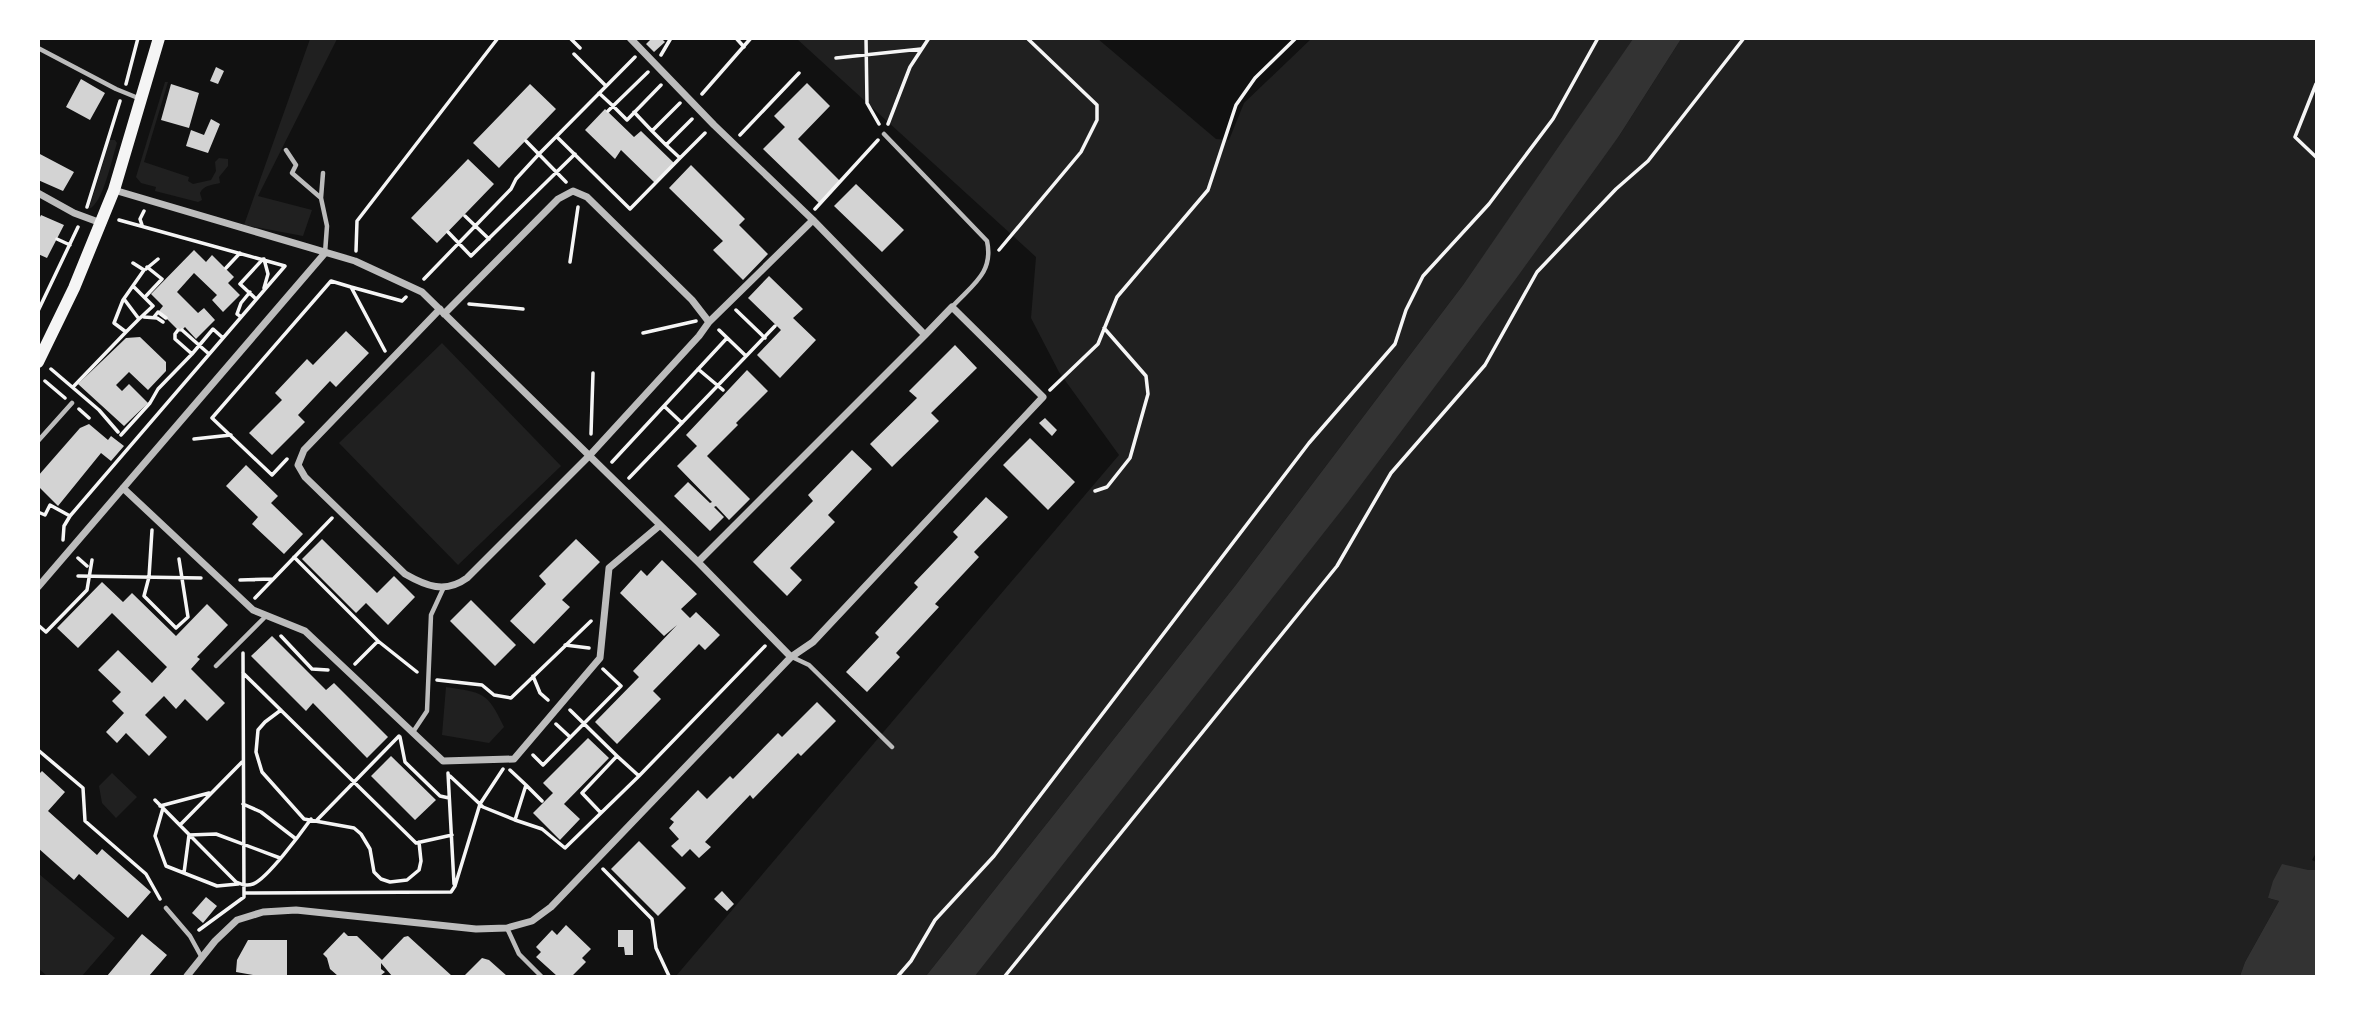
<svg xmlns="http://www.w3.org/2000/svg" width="2355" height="1015" viewBox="0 0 2355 1015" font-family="'Alegreya Sans',sans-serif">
<rect width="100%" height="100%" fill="#111"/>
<path fill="#202020" d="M310,39H337L258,196L312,210L303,236L244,225Z
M797,39H1098L1216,139L1229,140L1244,103L1311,39H1636L1463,285L1235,586L926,976H676L1119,455L1059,372L1031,318L1036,257Z
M1681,39H2316V853L2312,860L2316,862V870H2308L2268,898L2279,901L2245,962L2240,976H975L1619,136Z
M165,82H168L144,162L189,177L188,181L193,184L211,180L216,171L215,162L219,158L228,159V166L219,177L220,183C212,185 204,185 200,193L202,200L198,202L155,191L156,187L141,183L136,177Z
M110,140H115L117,143C112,158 103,204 89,209Z
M442,343L561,466L458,565L339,443Z
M446,687C483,693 487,691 504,727L489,743L442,735Z
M112,773L137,797L116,818L102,803L99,786Z
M39,874L115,938L82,976H47L39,969Z"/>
<path fill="#333" d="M1633,39H1681L1619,136L1515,280L1348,502L975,976H926L1235,586L1463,285Z
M2282,864L2308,870H2316V976H2240L2245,962L2279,901L2268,898L2273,881Z"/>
<path fill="#d3d3d3" d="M652,38H661L665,42L654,52L646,44Z
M216,67L224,71L218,84L210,81Z
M81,79L105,93L90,120L66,107Z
M807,83L830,106L798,139L840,181L819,203L763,149L785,127L774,116Z
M171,84L199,93L189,128L161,120Z
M530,84L556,109L499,168L473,143Z
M605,109L634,137L641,131L674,163L655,183L621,150L615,159L585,130Z
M211,119L220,124L208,153L186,146L191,130L204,135Z
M38,153L74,172L63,191L38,180Z
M468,159L494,184L437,243L411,218Z
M691,165L745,219L739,225L768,254L743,280L713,250L723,241L669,188Z
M856,184L904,230L882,252L834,206Z
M41,215L64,225L47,258L38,254V221Z
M194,250L206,262L212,255L234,277L228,283L240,295L223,312L212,300L217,295L194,273L177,292L198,313L204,308L215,320L196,339L185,327L180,332L159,311L163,306L151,294Z
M769,276L803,309L793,318L816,340L780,378L757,355L781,330L748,298Z
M346,331L369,353L336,387L330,381L298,415L305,422L272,455L249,433L282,400L275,393L307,359L313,365Z
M140,337L166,362V371L148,390L129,372L116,385L122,391L129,384L148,403L124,426L78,384L126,338Z
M955,345L977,368L931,413L939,421L892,467L870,444L917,398L909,391Z
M747,370L768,391L736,423L738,425L707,456L750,499L729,520L716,506L714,507L724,517L710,531L674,496L688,482L710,503L712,502L677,466L697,446L686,435Z
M1045,418L1057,430L1052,436L1039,423Z
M89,424L108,440L111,436L124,446L111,461L101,453L58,506L40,488L38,476L80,428Z
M1030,438L1075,482L1048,510L1003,465Z
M852,450L872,469L828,515L835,522L790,568L802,580L787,596L753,562L813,501L808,495Z
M246,465L278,496L271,503L303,534L284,554L252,524L258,517L226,486Z
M986,497L1008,517L974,552L979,557L935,604L939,607L896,653L900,657L867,692L846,672L879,637L875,633L918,587L914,583L958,537L953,532Z
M322,539L377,593L394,576L415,597L388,625L366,603L356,613L302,559Z
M576,539L600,562L562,600L570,607L534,644L510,621L546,584L539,576Z
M662,560L697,594L681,609L690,618L696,612L720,635L705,650L699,644L653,691L661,699L617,744L595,722L639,677L633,671L677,625L664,636L620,593L641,570L647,576Z
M102,582L123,602L132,593L176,636L207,604L228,625L197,657L200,659L191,669L225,703L207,721L185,699L176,709L164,696L145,715L167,737L149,756L126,733L117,743L106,732L124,713L112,701L121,692L98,670L118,650L152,683L167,667L112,613L78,648L57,628Z
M471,600L516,645L495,666L450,621Z
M272,636L326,690L334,683L388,737L367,758L313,703L306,711L251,656Z
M817,702L836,721L801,756L798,753L753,799L750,795L705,842L711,847L699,858L690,849L682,857L671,846L679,839L669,828L674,822L670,819L698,790L707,799L730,776L733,779L778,733L782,737Z
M588,738L609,758L564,804L580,819L560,840L533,813L553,793L543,783Z
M391,756L436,800L415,820L371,776Z
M42,771L65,792L48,811L97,855L102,849L151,892L128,918L79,874L74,880L38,848V775Z
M639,841L686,888L658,916L611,869Z
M722,891L734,904L727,911L714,899Z
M206,897L217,906L203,923L192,913Z
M566,925L591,949L582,958L586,962L572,976H557L536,957L541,952L536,947L552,930L557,935Z
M618,930H633V955H625L624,947H618Z
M344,932L348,936H357L382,960L404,937L408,936L452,976H392L381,963V969L385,972L380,976H338L330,969L327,958L323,954Z
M142,934L167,955L149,976H107Z
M248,940H287V975H253L236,972L237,960Z
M482,958L489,960L507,976H464Z"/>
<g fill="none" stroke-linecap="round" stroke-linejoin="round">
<path stroke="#f5f5f5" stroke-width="3.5" d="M570,38L580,48
M736,38L744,47
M866,38L867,103L879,124
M574,54L606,86
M661,55L671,38
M836,58L921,49
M126,84L138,38
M2316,84L2295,137L2316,157
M599,93L613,106L648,72
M702,94L751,38
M608,111L613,106L627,120L661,85
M634,112L652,131L680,103
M888,124L910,67L929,38
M652,131L666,145L692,119
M740,135L799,73
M557,137L630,209L680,158
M526,141L566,182
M666,145L680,158L705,133
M87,207L120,101
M815,209L878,140
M465,216L489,239
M142,225L140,219L144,211
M448,232L471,256L575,154
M57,239L70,245
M999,250L1081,152L1097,120V105L1027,38
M356,251L357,221L498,38
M264,259L268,274L264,288
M570,262L578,207
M226,268L240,253
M146,269L158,259
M424,279L511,189L516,179L539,154L635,57
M145,297L162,279L147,267
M124,299L139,319L153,306L133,286
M256,299L240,284L263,259
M469,304L523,309
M736,310L765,338
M38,311L78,227
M240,316L237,314L241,303L250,292
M144,317L157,318L163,322
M154,317L158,312L166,318
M182,330L209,354
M719,330L746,356
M126,332L139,319
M643,333L696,321
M385,351L351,287L402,301L406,297
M192,354L213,329L223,338
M51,369L99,410L118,432
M698,369L723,390
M45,381L65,398
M73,387L126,332L114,323L123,300L144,270L133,263
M1050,390L1098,344L1117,297L1208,190L1236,105L1255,78L1296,38
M664,406L682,423
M79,409L89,418
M591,434L593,373
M121,435L150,403L158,389L192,354L175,339V334L178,330
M194,439L231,435
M287,459L272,475L212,418L331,281L351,287
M612,462L727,338
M629,478L775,326
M1095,491L1107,487L1130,458L1148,394L1146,376L1104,328
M38,512L45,515L50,505L70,516L285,266L119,220
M152,530L149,577L144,596L176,628L188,617L179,559
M63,540L64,526L70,516
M294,557L378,641L417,672
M78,558L87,566
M78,576L201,578
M240,580L273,579
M255,598L332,518
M38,625L46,632L87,590L92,560
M281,636L312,669L328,670
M565,645L589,648
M355,664L378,641
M243,673L416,843L452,835
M533,676L540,693L548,700
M437,680L482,685L494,695L511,698L591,621
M281,710L265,722L258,730L256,752L262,772L304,819L354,828L361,834L370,849L374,872L381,879L390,882L407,880L419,870L421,861L419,842
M570,710L617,756L582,793L601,813
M556,724L570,737
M400,737L405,762L440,796L449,798
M38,750L83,788L85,821L146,874L160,899
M533,755L543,765L621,686L603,669
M617,756L639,776
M510,770L526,785
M448,773L454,884
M450,776L483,807L515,820
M155,800L236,882C242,885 247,886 253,884C267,879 301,833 311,819
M542,801L526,785L515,820L542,829L565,848L639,776L765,646
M243,804L261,812L296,839
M160,806L209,793
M163,808L155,836L166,866L217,886L238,884
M317,820L399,736
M180,825L242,762
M603,869L652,919L656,948L669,976
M184,873L189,835L216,834L280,858
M244,893L451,892L455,886L480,804L503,769
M199,930L244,897L243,653
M898,976L911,961L935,920L994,856L1309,443L1395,344L1406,310L1423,276L1489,204L1553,119L1598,38
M1005,976L1337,566L1391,473L1485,365L1537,272L1616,189L1648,161L1744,38"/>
<path stroke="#bcbcbc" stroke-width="4.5" d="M38,48L116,89L138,98
M884,134L987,241C994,273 972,285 952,307
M286,150L296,165L292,173L321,198L323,173
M321,198L327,226L325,253
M38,441L72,403
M792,657L809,665L892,747
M216,666L266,616
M413,732L427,711L431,615L443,589
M166,908L190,936L201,956
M507,928L519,954L541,976"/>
<path stroke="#bcbcbc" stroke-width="7" d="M630,38L714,125L813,220L709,322
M114,190L355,261L422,292L698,562L791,657
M38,193L74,213L101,223
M440,309L304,450L298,465L305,477L405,574C426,586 445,594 467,578L589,456L699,336L709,322L692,300L587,197L573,191L558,199L444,314
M123,488L253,610L305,631L443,761L514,759L600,658L609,568L659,526
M698,562L925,335L813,220
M38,587L325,253
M187,976L215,941L237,920L263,912L296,910L476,929L507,928L532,921L551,907L791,657L813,642L1043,397L952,307L925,335"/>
<path stroke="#f5f5f5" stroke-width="12" d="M38,362L74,288L114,190L159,38"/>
</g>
<rect width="2355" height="1015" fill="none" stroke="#ffffff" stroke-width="80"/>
</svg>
